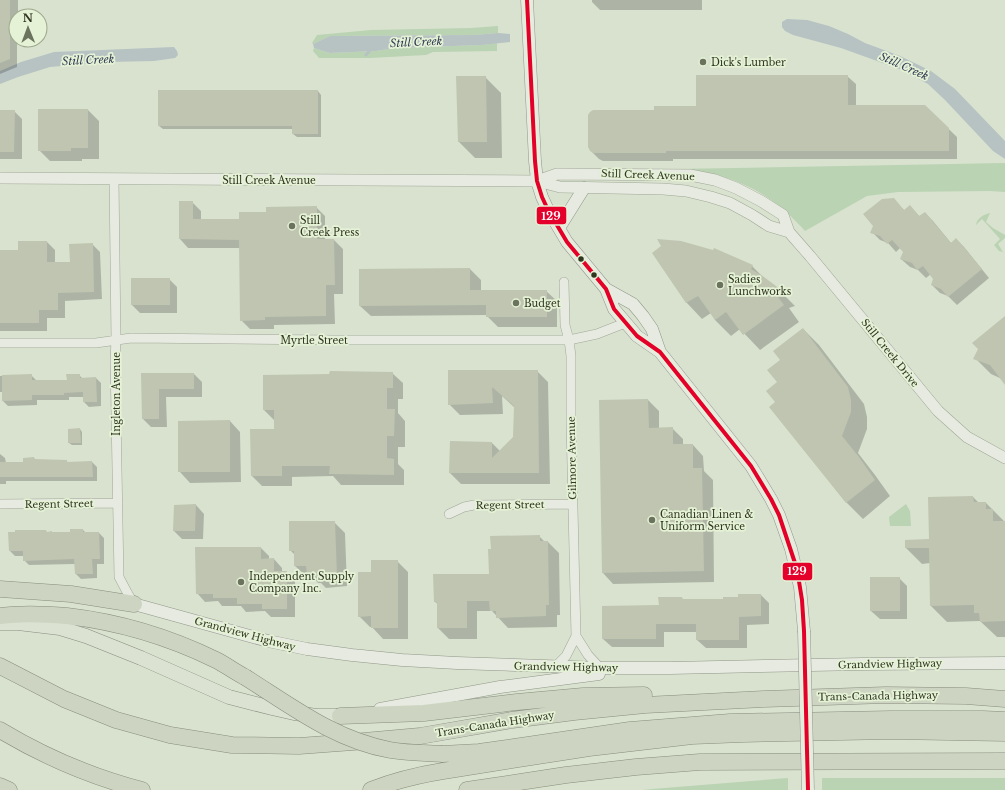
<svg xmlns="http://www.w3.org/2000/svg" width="1005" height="790" viewBox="0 0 1005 790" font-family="'Libre Baskerville',serif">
<rect width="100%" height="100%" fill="#d9e2cf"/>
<path fill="#bad3b3" d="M498,26V33L474,35L330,36L313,44L312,43L317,35L371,30L471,28Z
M497,43V51L433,52L426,55L370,58H319L313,51L314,48L330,53L376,51L395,48L482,45Z
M1005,163V192L990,191L898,192L867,196L805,231C768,189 730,173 675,169Z
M990,213L986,222L993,228L1005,235V238L998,244L1003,252L999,251L994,245L1000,239L982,219L976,225C977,218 983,215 990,213Z
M906,504L910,511L911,526H890L889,517Z
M788,778V790H643L652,789Z
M822,778H1005V790H822Z"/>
<path fill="#b7c2c3" d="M787,19L807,20L829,26L848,34L865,43L900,56L931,71L955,89L1005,141V159L993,151L945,100L928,84L902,70L841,48L793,35L785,31L782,27V22Z
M498,33L510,34V42L482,45L395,48L376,51L330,53L314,48L313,44L330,36L474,35Z
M174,47L177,51L178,55L175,58L154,61L108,62L50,67L18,77L0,84V71L21,62L54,52Z"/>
<path fill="#0003" d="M0,0H18V16H16V40H17V67L0,74Z
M592,0H702V10H600L592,2Z
M847,76L856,84V106H925L957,137V159H673V161H603L599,159L591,151L655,111L697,107Z
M485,77L501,93L502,158H475L459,142Z
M318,91L321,95V137H297L293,134V129H163L159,126Z
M88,110L99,121V159H82V161H50L39,150Z
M0,111H14L22,119V159H0Z
M192,202L201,211V220H240L267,213L316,207L325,216V240H334L343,249V294H334L335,324L274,325V329H250L241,320L240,248H188L180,239Z
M910,206L920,217L925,213L933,221L951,243L956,239L964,247L989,278L957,305L948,296L940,293L932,285L934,279L931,274L926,278L918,270L910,267L901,259L904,252L900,248L896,252L888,243L880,240L872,232L902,208L905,211Z
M47,242L55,250V263H71L92,244L100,252L102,299L65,301V318H47V331H0V251H19Z
M653,253L752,266L765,279L779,290L795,306L789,308L799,322L760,350L740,329L731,336L715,320L711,313L702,319L686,302Z
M470,269L481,280V291H546L557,301V327H498L487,316V315L371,316L360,306Z
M169,279L177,287V313H140L132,305Z
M1005,317V382L1002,379L991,374L975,358Z
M803,329L819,345L864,404L867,417V429L858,453L875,475L890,496L863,519L847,503L770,407L776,403L778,382Z
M449,371H537L548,382L550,484H461L450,473L451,442L492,443L500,451L514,437V407L502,396L503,414L460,415L449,404Z
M392,373L403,383V399H398V413L405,421V447H398V464L404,470V485H341L333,476L292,477V486H262L252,476L275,430V421L264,410Z
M142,374H194L202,382V397H166L167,427H151L143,419Z
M31,375L37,381H68L79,375L83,379L96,378L101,383V406L89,407L84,402V397H69V400H37V405L8,406L3,401V392H0V376Z
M648,400L659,411V428H672L683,439V445H693L703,456L704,471L713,480L714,582L613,584L603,573Z
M230,421L240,432L241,482L190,483L180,472Z
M80,429L82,432V445H72L69,443Z
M0,454L5,458L6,463H24L34,458L36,460L66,461L69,463L92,462L97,467V481H6V484H0Z
M973,497L979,503H986L1005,522V637H997L980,621L947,622L931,606L930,563L922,564L906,548L930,540Z
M196,505L204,514L203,539H182L174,531Z
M334,522L345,533L347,586L326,588L321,583H318L312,576H306L295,566V555L290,550Z
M83,530L86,533H99L104,538V564H97V578L81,579L76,574L75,564L29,565L24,560V556H15L10,551L48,533H71Z
M539,536L545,542H548L559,553L560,615H557V627L508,628L492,611H477V639H449L438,628V604L435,602L490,575Z
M261,548L269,556V560L274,559L282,568V572H286L295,580V617H271L265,611L246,612L241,606H222L218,601L205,602L197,593Z
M397,561L408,572V639H383L372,627H370L359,616L372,573Z
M899,578L907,586V619H880L871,611Z
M761,595L769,603V624L747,625V648H706L697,640V632H664V647H612L603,639L660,606L682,598L684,600H724Z"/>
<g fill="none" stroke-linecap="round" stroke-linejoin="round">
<path stroke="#b7c2c3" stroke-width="3" d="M366,55L371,49"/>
</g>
<path fill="#bfc5b0" d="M0,0H10V59L0,63Z
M696,75H848V105H925L949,128V151H666V153H594L590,151L588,147V115L590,112L593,110H654V106H696Z
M456,76H486L487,142H458Z
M158,90H318V134H292V126H158Z
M38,109H88V148H71V151H38Z
M0,110H15L14,152H0Z
M894,198L904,210L910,205L919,216L925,212L951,243L956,238L982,269L948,297L941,289L931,285L933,279L923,266L917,270L912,263L900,259L903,252L892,240L887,244L880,236L870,233L873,226L863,214L882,199Z
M179,201H193V219H239V212H266V207L317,206V239H334L335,285H326V316L265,317V320L240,321L239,240L179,239Z
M657,239L681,241L713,250L714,248L753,265L751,269L764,277L780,289L774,292L784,305L743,335L726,312L715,320L698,296L686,303L652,253L661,246Z
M18,241H47V262H70L69,244L93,243L94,292L58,293V310H39V323H0V250H18Z
M470,268V290H547V317H486V305L359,306V269Z
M131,278H170V305H131Z
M1005,316V385L990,365L973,359L978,349L972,343Z
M803,328L848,387L851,400V412L842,436L859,457L875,480L846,503L769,407L775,402L766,391L777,382L767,370L780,360L773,351Z
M448,370H538L539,473H449L450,441L492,442V458L513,437L514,406L492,387L493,403L448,405Z
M330,371L393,372V388H387V409H395L394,436H387V458L394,459V475L329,474L330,466H282V476H251L250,429H274V410H263V375L329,374Z
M141,373H194V389H159V419H142Z
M32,374V380H67L66,374H80V378L96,377L97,402H83V392L64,393V395H32V400L2,401V375Z
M648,399L649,428L673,427V444H693V468H702L704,571L602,573L599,400Z
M230,420V472H178V421Z
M80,428L81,443H68V429Z
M34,457V459L67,460V462L92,461L93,477H0V462H23V458Z
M973,496L974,502H986V509H993V521H1005V621L980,622L979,613H974V605L930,606L929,548H905V540L929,539L928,497Z
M196,504L195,531H173L174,505Z
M289,521H335L337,576L314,577V572L307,573L306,566H294V551H289Z
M70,529H83V532H99L100,559H92L93,574H75L74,559L23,561V551H9L8,532H15V530H46L47,532L52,531V532H70Z
M540,535V541H548L549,605H546V616L496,618V611H490L489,601H467V628H437V602H434L433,574H489L488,549H491L490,536Z
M195,547H261V559L274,558V571H287V609H262V604H237V598H213V594H196Z
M371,560H398V628H371V616L358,617V572H371Z
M870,577H900V611H870Z
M738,594H761V616L739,617V640H696V624H656V639H602V606L659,605L658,597H682V599H723V597H738Z"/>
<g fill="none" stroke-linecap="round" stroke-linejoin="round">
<g stroke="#a1a897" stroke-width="10">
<path id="minor" d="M114,179L116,340L115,360L119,577L128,594L134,604
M0,343H96L131,338L334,340H569L597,334L625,323
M0,504L118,503
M449,514L464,507L474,505L573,504
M576,636L588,655L600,668
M555,667L566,656L576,636L571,423V356L569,340L565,325L564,282"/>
</g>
<g stroke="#a1a897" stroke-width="12">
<path id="tertiary" d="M0,178L537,181L560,187L663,189L686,191L711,197L730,203L752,215L769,226L789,232
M537,181L557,174L690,175L715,180L736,188L761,201L783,215L789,232L810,256L938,411L967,437L1005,458"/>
</g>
<g stroke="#919788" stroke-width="13">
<path id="secondary" d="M527,0L535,161L537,181L542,197L548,210L567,242L577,254L606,289L614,309L637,336L660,352L751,466L771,499L779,515L791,549L800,587L804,631
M559,228L584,188
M606,289L633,304L643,316L652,329L660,352
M134,604L268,641L307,649L352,655L402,660L457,663L600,668H670L862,664L1005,663
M380,709L500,687L599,674"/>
</g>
<g stroke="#888d7e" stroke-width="15">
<path id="primary" d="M0,623H18L60,628L86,636L141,658L229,697L272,708L294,713L317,716H340"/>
</g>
<g stroke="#888d7e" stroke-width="17">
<path id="motorway" d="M0,589L71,594L134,604
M0,616C22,613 45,614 67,616C119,622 169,637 216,660C226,665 235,672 245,677
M0,666L64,699L116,720L170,735L232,745L299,746L353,742L420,736L512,720L574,712L645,705L764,699L886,695L966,696L1005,699
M340,716L424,713L517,702L583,696L644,695
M0,730C45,757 92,777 142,790
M442,754L479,752L630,730L730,722L891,719H983L1005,720
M0,786L9,790
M371,790C394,781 418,775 443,771L589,748L692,736L743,734L892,731L1005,733
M467,790L566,775L636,767L700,762L1005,761"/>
</g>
<use href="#minor" stroke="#e6eae0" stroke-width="9"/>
<use href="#tertiary" stroke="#e6eae0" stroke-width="11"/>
<use href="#secondary" stroke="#e6eae0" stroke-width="12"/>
<use href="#primary" stroke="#dbe2d2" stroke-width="14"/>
<use href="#motorway" stroke="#cdd4c1" stroke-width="16"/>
<g stroke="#919788" stroke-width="13" stroke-linecap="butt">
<path id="secondary-bridge" d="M804,631L808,790"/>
</g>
<g stroke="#888d7e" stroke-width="17" stroke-linecap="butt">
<path id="motorway-bridge" d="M245,677C291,706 335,740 390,750C407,753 425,753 442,754"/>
</g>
<use href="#secondary-bridge" stroke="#e6eae0" stroke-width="12"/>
<use href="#motorway-bridge" stroke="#cdd4c1" stroke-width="16"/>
<g stroke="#e5f2d6" stroke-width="7">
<path id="bus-1" d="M527,0L535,161L537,181L542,197L548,210L567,242L606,289L614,309L637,336L660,352L751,466L771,499L779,515L797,569L802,600L804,631L808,790"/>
</g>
<use href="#bus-1" stroke="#e4002b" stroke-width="4"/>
</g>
<g fill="#6b725d" stroke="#e5f2d6" stroke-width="1.5">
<circle cx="703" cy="62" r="4"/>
<circle cx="292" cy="226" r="4"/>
<circle cx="720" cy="285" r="4"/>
<circle cx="516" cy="303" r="4"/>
<circle cx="652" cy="520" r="4"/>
<circle cx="241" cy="582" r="4"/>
</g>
<g fill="#303620" stroke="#e5f2d6" stroke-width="1.5">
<circle cx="581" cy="259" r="3.5"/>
<circle cx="594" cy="275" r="3.5"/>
</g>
<g text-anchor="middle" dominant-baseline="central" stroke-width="3.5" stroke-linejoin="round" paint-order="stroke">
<g font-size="10" fill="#303620" stroke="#e5f2d6" text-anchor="start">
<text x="711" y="62">Dick's Lumber</text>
<text x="300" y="220">Still<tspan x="300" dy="12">Creek Press</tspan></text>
<text x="728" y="279">Sadies<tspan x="728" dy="12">Lunchworks</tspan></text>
<text x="524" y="303">Budget</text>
<text x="660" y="514">Canadian Linen &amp;<tspan x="660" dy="12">Uniform Service</tspan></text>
<text x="249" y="576">Independent Supply<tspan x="249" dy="12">Company Inc.</tspan></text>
</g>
<g font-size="10" fill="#303620" stroke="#e5f2d6">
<text transform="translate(648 175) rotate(2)">Still Creek Avenue</text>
<text x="269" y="180">Still Creek Avenue</text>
<text x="314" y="340">Myrtle Street</text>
<text transform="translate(890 353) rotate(51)">Still Creek Drive</text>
<text transform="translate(116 394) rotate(-90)">Ingleton Avenue</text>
<text transform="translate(572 458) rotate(-91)">Gilmore Avenue</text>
<text transform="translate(59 504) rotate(-1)">Regent Street</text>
<text transform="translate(510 505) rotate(-1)">Regent Street</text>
<text transform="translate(245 634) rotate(15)">Grandview Highway</text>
<text transform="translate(890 664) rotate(-1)">Grandview Highway</text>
<text transform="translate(566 667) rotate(1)">Grandview Highway</text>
<text transform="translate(878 696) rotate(-1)">Trans-Canada Highway</text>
<text transform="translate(495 724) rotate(-9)">Trans-Canada Highway</text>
</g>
<g font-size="11" font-style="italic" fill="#313b54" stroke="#e5f2d6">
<text transform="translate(416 42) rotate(-3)">Still Creek</text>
<text transform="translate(88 60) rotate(-3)">Still Creek</text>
<text transform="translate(904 66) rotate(24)">Still Creek</text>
</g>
</g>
<g stroke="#e5f2d6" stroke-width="1.5">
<rect x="536" y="206" width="31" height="19" rx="4" fill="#e4002b"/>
<rect x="782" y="562" width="31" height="19" rx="4" fill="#e4002b"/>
</g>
<g font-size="11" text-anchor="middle" font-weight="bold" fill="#fff">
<text x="551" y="220">129</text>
<text x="797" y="575">129</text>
</g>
<g transform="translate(28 28) rotate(359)"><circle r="19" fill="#e5f2d6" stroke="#9da78d"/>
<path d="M0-3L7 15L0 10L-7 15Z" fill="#6b725d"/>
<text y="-6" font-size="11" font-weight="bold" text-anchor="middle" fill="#303620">N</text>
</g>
</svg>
